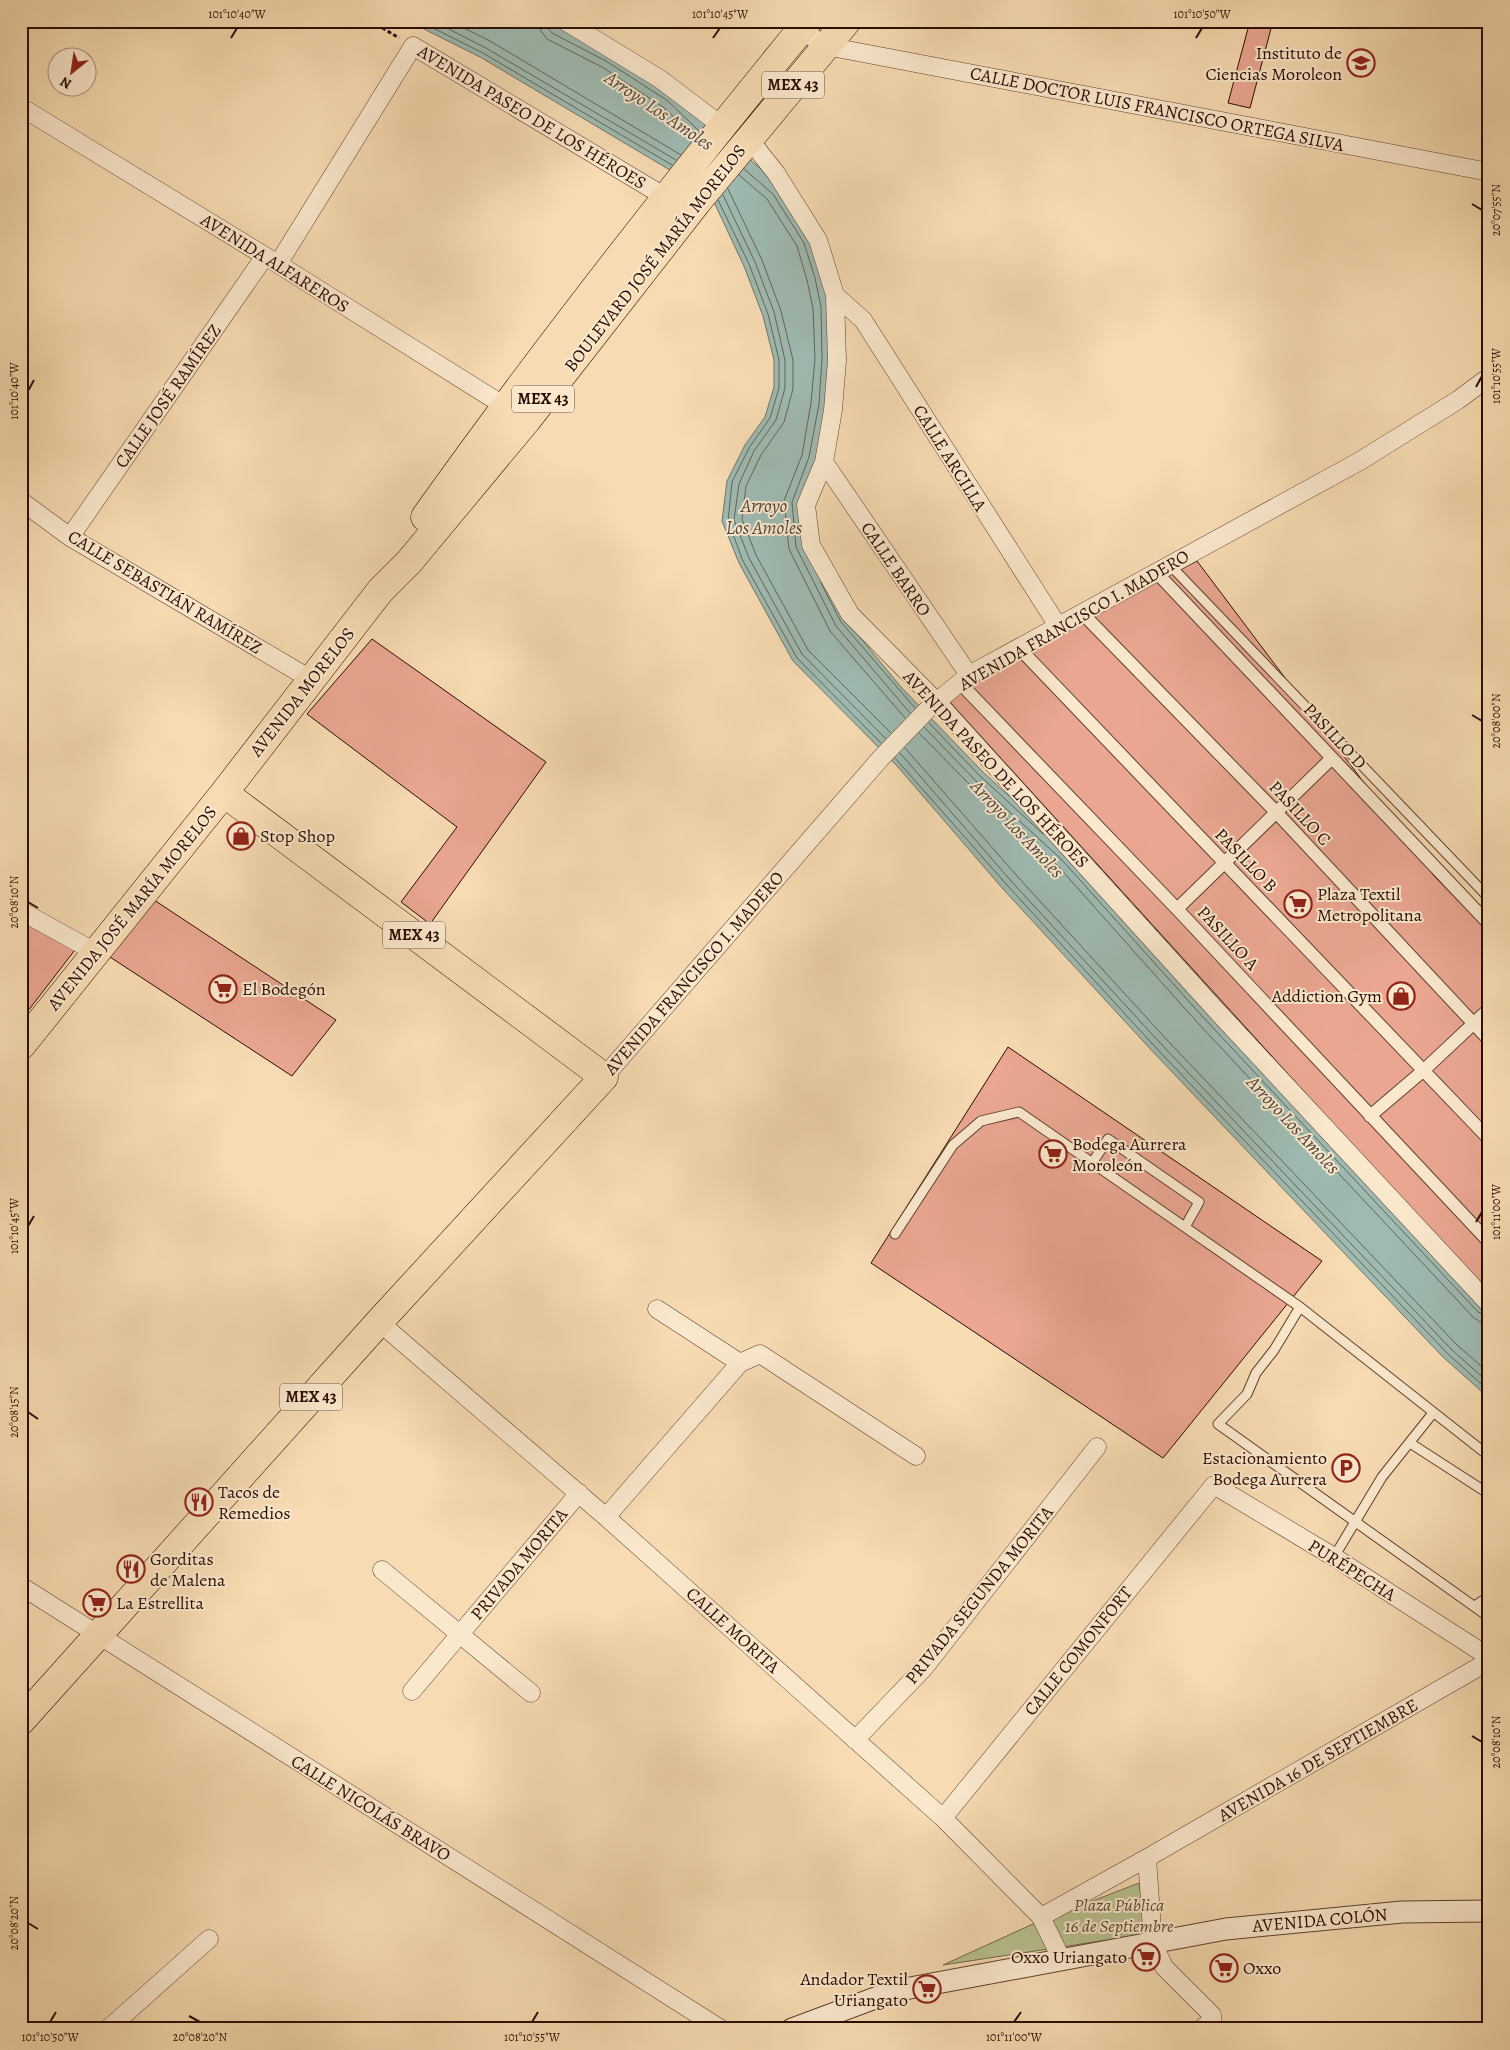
<svg xmlns="http://www.w3.org/2000/svg" width="1510" height="2050" viewBox="0 0 1510 2050" font-family="Alegreya,serif">
<rect width="100%" height="100%" fill="#f7dbb2"/>
<filter id="stains"><feTurbulence type="fractalNoise" baseFrequency=".004" numOctaves="4"/><feColorMatrix values="0 0 0 0 .2 0 0 0 0 .09 0 0 0 0 .02 0 0 0 .5 -.17"/></filter>
<radialGradient id="worn" r=".72"><stop offset=".6" stop-color="#630" stop-opacity="0"/><stop offset="1" stop-color="#630" stop-opacity=".3"/></radialGradient>
<path fill="#b9c18f" stroke="#726648" d="M1139,1883L1147,1934L943,1965L1033,1924Z"/>
<path fill="#9ebab1" stroke="#70746a" d="M408,21H554L611,51L714,129L781,186L826,275L833,360L820,460L803,503L845,619L901,687L983,772L1070,852L1489,1307V1398L1443,1357L1155,1054L1003,889L898,767L793,661L739,563L722,521L727,481L745,445L765,417L774,387V360L763,316L744,266L713,200L680,176L480,57Z"/>
<g fill="none" stroke-linecap="round" stroke-linejoin="round">
<path stroke="#646358" stroke-width="1" d="M419,21L483,53L672,165
M433,21L486,48L676,160
M450,21L490,41L681,155
M539,21L541,31L547,39L602,67L663,107L695,137
M546,21L548,28L552,33L606,61L668,101L699,131
M744,169L773,194L804,243L815,278L821,307L822,359L819,404L809,457L792,502L796,547L836,626L910,713
M739,175L767,199L797,246L807,280L813,308L815,359L811,403L802,455L784,501L789,549L830,631L905,718
M728,189L762,260L781,311L793,360V389L784,422L761,455L746,486L742,519L756,555L808,650L891,733
M723,195L755,262L774,312L785,360V388L776,420L754,451L739,484L734,520L749,558L802,654L886,739
M718,200L749,264L768,314L779,360V388L770,418L749,448L732,482L728,521L743,561L797,658L881,743
M821,583L841,622L915,708
M929,723L979,775L1043,834
M924,727L975,780L1062,860L1202,1016L1478,1312L1489,1316
M919,733L970,785L1057,865L1196,1021L1473,1317L1480,1322L1489,1324
M905,748L1017,876L1168,1041L1456,1344L1489,1373
M900,753L1011,881L1163,1046L1451,1349L1489,1383
M895,758L1007,885L1158,1050L1447,1353L1489,1391"/>
</g>
<path fill="#eaa691" stroke="#2a0c00" d="M1250,21H1273L1250,108L1228,103Z
M1197,561L1435,877L1489,932V1295L947,699L980,676Z
M372,639L546,762L430,924L401,902L457,827L307,714Z
M154,900L336,1020L292,1076L110,957Z
M21,917L78,946L21,1020Z
M1008,1047L1322,1261L1163,1458L871,1263Z"/>
<g fill="none" stroke-linecap="round" stroke-linejoin="round">
<g stroke="#5d402c" stroke-width="11">
<path id="service" d="M1170,565L1489,898
M1092,1163L1108,1139L1199,1202L1185,1227
M895,1234L953,1145L981,1121L1019,1112L1300,1307L1489,1456
M1300,1307L1274,1350L1256,1373L1247,1394L1218,1424L1489,1617
M1410,1443L1489,1494
M1334,1557L1382,1477L1433,1413
M1475,1606L1489,1596"/>
</g>
<g stroke="#5d402c" stroke-width="14">
<path id="pedestrian" d="M1156,572L1489,924
M1082,613L1276,812L1489,1040
M1019,648L1489,1139
M960,683L1177,909L1489,1242
M1177,909L1332,758
M1370,1116L1424,1070L1489,1009"/>
</g>
<g stroke="#5d402c" stroke-width="19">
<path id="minor" d="M565,21L660,79L722,126
M801,30L826,46L1489,172
M21,107L278,264L514,412
M749,139L776,173L818,240L835,295L837,361L833,410L824,462L806,505L811,545L850,614L937,702L1215,1009L1489,1304
M278,264L413,46L667,198
M835,295L863,320L1058,626
M824,462L969,675
M21,501L70,537L312,680
M70,537L265,256
M21,911L97,953
M604,1077L880,759L929,708L969,675L1360,461L1458,400L1489,377
M657,1309L740,1363
M379,1322L606,1517L943,1818L1041,1917L1062,1960
M606,1517L740,1363L760,1354L916,1456
M382,1570L531,1693
M21,1586L721,2029
M412,1691L579,1493
M855,1740L924,1668L1097,1447
M943,1818L1214,1485L1334,1557L1489,1657
M1147,1858L1153,1943L1164,1967L1212,2015V2021L1201,2029
M1041,1917L1147,1858L1489,1661
M108,2029L209,1939"/>
</g>
<g stroke="#5d402c" stroke-width="23">
<path id="tertiary" d="M792,2029L894,1991L1226,1929L1402,1912L1489,1911"/>
</g>
<g stroke="#2a0c00" stroke-width="29">
<path id="primary" d="M425,517C546,347 675,183 808,21
M21,1046L224,793L380,591L409,562L527,420L698,201L847,21
M21,1721L379,1322L604,1077L224,793"/>
</g>
<path stroke="#2a0c00" stroke-width="3" stroke-dasharray="4 2.5" stroke-linecap="butt" d="M371,21L399,38"/>
<use href="#service" stroke="#fae8cd" stroke-width="9"/>
<use href="#pedestrian" stroke="#fae8cd" stroke-width="12"/>
<use href="#minor" stroke="#fae8cd" stroke-width="18"/>
<use href="#tertiary" stroke="#fae8cd" stroke-width="21"/>
<use href="#primary" stroke="#f7dbb2" stroke-width="28"/>
</g>
<path fill="none" stroke="#2a0c00" stroke-width="2" d="M231,38L237,28M713,38L720,28M1196,38L1202,28M1472,204L1482,210M1476,387L1482,376M28,391L34,380M1472,715L1482,721M28,902L38,908M1476,1222L1482,1212M28,1226L34,1216M28,1412L38,1419M1472,1736L1482,1742M28,1923L38,1929M189,2016L200,2022M50,2022L56,2012M532,2022L538,2012M1014,2022L1021,2012"/>
<defs>
<g id="school-ring" transform="scale(1.4375)"><circle r="9.5" fill="#fae8cd" stroke="#8f2418" stroke-width="1.5"/><path d="M0-5L7-2L0 1L-7-2ZM-4 1L0 2.5L4 1V4Q0 6-4 4Z" fill="#8f2418"/></g>
<g id="shop-ring" transform="scale(1.4375)"><circle r="9.5" fill="#fae8cd" stroke="#8f2418" stroke-width="1.5"/><path d="M-5-2.5h2.3a2.7 3.5 0 0 1 5.4 0H5L5.5 6h-11ZM-1.5-2.5h3a1.5 2.3 0 0 0-3 0Z" fill="#8f2418"/></g>
<g id="supermarket-ring" transform="scale(1.4375)"><circle r="9.5" fill="#fae8cd" stroke="#8f2418" stroke-width="1.5"/><path d="M-6-5.5h2.5l.6 2H6L4.5 2H-2.5L-4.4-4H-6ZM-1.5 3.2a1.3 1.3 0 1 0 .1 0ZM3 3.2a1.3 1.3 0 1 0 .1 0Z" fill="#8f2418"/></g>
<g id="parking-ring" transform="scale(1.4375)"><circle r="9.5" fill="#fae8cd" stroke="#8f2418" stroke-width="1.5"/><path d="M-3.5-5.5H1a3.5 3.5 0 0 1 0 7H-1V5.5H-3.5ZM-1-3.4V-.6H.8a1.4 1.4 0 0 0 0-2.8Z" fill="#8f2418"/></g>
<g id="restaurant-ring" transform="scale(1.4375)"><circle r="9.5" fill="#fae8cd" stroke="#8f2418" stroke-width="1.5"/><path d="M-5-6h1v4h1v-4h1v4h1v-4h1v5L-1.5 .5V6h-2V.5L-5-1ZM5-6V6H3V1.5H1.5Q1.5-4 5-6Z" fill="#8f2418"/></g>
</defs>
<g fill-rule="evenodd">
<use href="#school-ring" x="1361" y="63"/>
<use href="#shop-ring" x="241" y="836"/>
<use href="#supermarket-ring" x="1298" y="904"/>
<use href="#supermarket-ring" x="223" y="989"/>
<use href="#shop-ring" x="1401" y="996"/>
<use href="#supermarket-ring" x="1053" y="1154"/>
<use href="#parking-ring" x="1346" y="1468"/>
<use href="#restaurant-ring" x="199" y="1502"/>
<use href="#restaurant-ring" x="131" y="1569"/>
<use href="#supermarket-ring" x="97" y="1603"/>
<use href="#supermarket-ring" x="1146" y="1957"/>
<use href="#supermarket-ring" x="1224" y="1968"/>
<use href="#supermarket-ring" x="927" y="1989"/>
</g>
<g text-anchor="middle" dominant-baseline="central" stroke-width="4" stroke-linejoin="round" paint-order="stroke">
<g fill="#fae8cd" stroke="#684e3e" stroke-width="1">
<rect x="762" y="71.5" width="62" height="27" rx="4"/>
<rect x="512" y="385.5" width="62" height="27" rx="4"/>
<rect x="383" y="921.5" width="62" height="27" rx="4"/>
<rect x="280" y="1383.5" width="62" height="27" rx="4"/>
</g>
<g font-size="16" font-weight="bold" fill="#2a0c00">
<text x="793" y="85">MEX 43</text>
<text x="543" y="399">MEX 43</text>
<text x="414" y="935">MEX 43</text>
<text x="311" y="1397">MEX 43</text>
</g>
<g font-size="18" fill="#2a0c00" stroke="#fae8cd" text-anchor="start">
<text x="1342" y="53" text-anchor="end">Instituto de<tspan x="1342" dy="21">Ciencias Moroleon</tspan></text>
<text x="260" y="836">Stop Shop</text>
<text x="1317" y="894">Plaza Textil<tspan x="1317" dy="21">Metropolitana</tspan></text>
<text x="242" y="989">El Bodegón</text>
<text x="1382" y="996" text-anchor="end">Addiction Gym</text>
<text x="1072" y="1144">Bodega Aurrera<tspan x="1072" dy="21">Moroleón</tspan></text>
<text x="1327" y="1458" text-anchor="end">Estacionamiento<tspan x="1327" dy="21">Bodega Aurrera</tspan></text>
<text x="218" y="1492">Tacos de<tspan x="218" dy="21">Remedios</tspan></text>
<text x="150" y="1559">Gorditas<tspan x="150" dy="21">de Malena</tspan></text>
<text x="116" y="1603">La Estrellita</text>
<text x="1127" y="1957" text-anchor="end">Oxxo Uriangato</text>
<text x="1243" y="1968">Oxxo</text>
<text x="908" y="1979" text-anchor="end">Andador Textil<tspan x="908" dy="21">Uriangato</tspan></text>
</g>
<g font-size="18" fill="#2a0c00" stroke="#fae8cd">
<text transform="translate(1157 109) rotate(11)">CALLE DOCTOR LUIS FRANCISCO ORTEGA SILVA</text>
<text transform="translate(532 117) rotate(31)">AVENIDA PASEO DE LOS HÉROES</text>
<text transform="translate(655 258) rotate(-52)">BOULEVARD JOSÉ MARÍA MORELOS</text>
<text transform="translate(275 263) rotate(32)">AVENIDA ALFAREROS</text>
<text transform="translate(168 396) rotate(-55)">CALLE JOSÉ RAMÍREZ</text>
<text transform="translate(950 458) rotate(58)">CALLE ARCILLA</text>
<text transform="translate(896 569) rotate(56)">CALLE BARRO</text>
<text transform="translate(165 592) rotate(31)">CALLE SEBASTIÁN RAMÍREZ</text>
<text transform="translate(1074 620) rotate(-30)">AVENIDA FRANCISCO I. MADERO</text>
<text transform="translate(302 692) rotate(-52)">AVENIDA MORELOS</text>
<text transform="translate(1335 736) rotate(47)">PASILLO D</text>
<text transform="translate(996 769) rotate(47)">AVENIDA PASEO DE LOS HÉROES</text>
<text transform="translate(1300 813) rotate(47)">PASILLO C</text>
<text transform="translate(1246 860) rotate(46)">PASILLO B</text>
<text transform="translate(132 908) rotate(-51)">AVENIDA JOSÉ MARÍA MORELOS</text>
<text transform="translate(1228 938) rotate(47)">PASILLO A</text>
<text transform="translate(694 973) rotate(-49)">AVENIDA FRANCISCO I. MADERO</text>
<text transform="translate(519 1564) rotate(-50)">PRIVADA MORITA</text>
<text transform="translate(1352 1570) rotate(32)">PURÉPECHA</text>
<text transform="translate(979 1595) rotate(-51)">PRIVADA SEGUNDA MORITA</text>
<text transform="translate(733 1630) rotate(42)">CALLE MORITA</text>
<text transform="translate(1078 1651) rotate(-51)">CALLE COMONFORT</text>
<text transform="translate(1318 1760) rotate(-30)">AVENIDA 16 DE SEPTIEMBRE</text>
<text transform="translate(371 1808) rotate(32)">CALLE NICOLÁS BRAVO</text>
<text transform="translate(1320 1920) rotate(-5)">AVENIDA COLÓN</text>
</g>
<g font-size="18" font-style="italic" fill="#5c4b32" stroke="#fae8cd">
<text x="1119" y="1905">Plaza Pública<tspan x="1119" dy="21">16 de Septiembre</tspan></text>
</g>
<g font-size="19" font-style="italic" fill="#53493e" stroke="#fae8cd">
<text transform="translate(659 111) rotate(34)">Arroyo Los Amoles</text>
<text x="764" y="506">Arroyo<tspan x="764" dy="22">Los Amoles</tspan></text>
<text transform="translate(1017 829) rotate(47)">Arroyo Los Amoles</text>
<text transform="translate(1293 1125) rotate(47)">Arroyo Los Amoles</text>
</g>
</g>
<rect width="1510" height="2050" fill="none" stroke="#f7dbb2" stroke-width="55"/>
<g transform="translate(72 72) rotate(210)"><circle r="24" fill="#fae8cd" stroke="#a7907b"/>
<path d="M0-4L9 19L0 12L-9 19Z" fill="#8f2418"/>
<text y="-8" font-size="14" font-weight="bold" text-anchor="middle" fill="#2a0c00">N</text>
</g>
<rect x="28" y="28" width="1454" height="1994" fill="none" stroke="#2a0c00" stroke-width="2"/>
<g font-size="12" text-anchor="middle" fill="#2a0c00">
<text x="237" y="18">101°10'40"W</text>
<text x="720" y="18">101°10'45"W</text>
<text x="1202" y="18">101°10'50"W</text>
<text transform="translate(1496 210) rotate(-90)" y="4">20°07'55"N</text>
<text transform="translate(1496 376) rotate(-90)" y="4">101°10'55"W</text>
<text transform="translate(14 391) rotate(-90)" y="4">101°10'40"W</text>
<text transform="translate(1496 721) rotate(-90)" y="4">20°08'00"N</text>
<text transform="translate(14 902) rotate(-90)" y="4">20°08'10"N</text>
<text transform="translate(1496 1212) rotate(-90)" y="4">101°11'00"W</text>
<text transform="translate(14 1226) rotate(-90)" y="4">101°10'45"W</text>
<text transform="translate(14 1412) rotate(-90)" y="4">20°08'15"N</text>
<text transform="translate(1496 1742) rotate(-90)" y="4">20°08'10"N</text>
<text transform="translate(14 1923) rotate(-90)" y="4">20°08'20"N</text>
<text x="50" y="2041">101°10'50"W</text>
<text x="200" y="2041">20°08'20"N</text>
<text x="532" y="2041">101°10'55"W</text>
<text x="1014" y="2041">101°11'00"W</text>
</g>
<rect width="100%" height="100%" filter="url(#stains)"/>
<rect width="100%" height="100%" fill="url(#worn)"/>
</svg>
